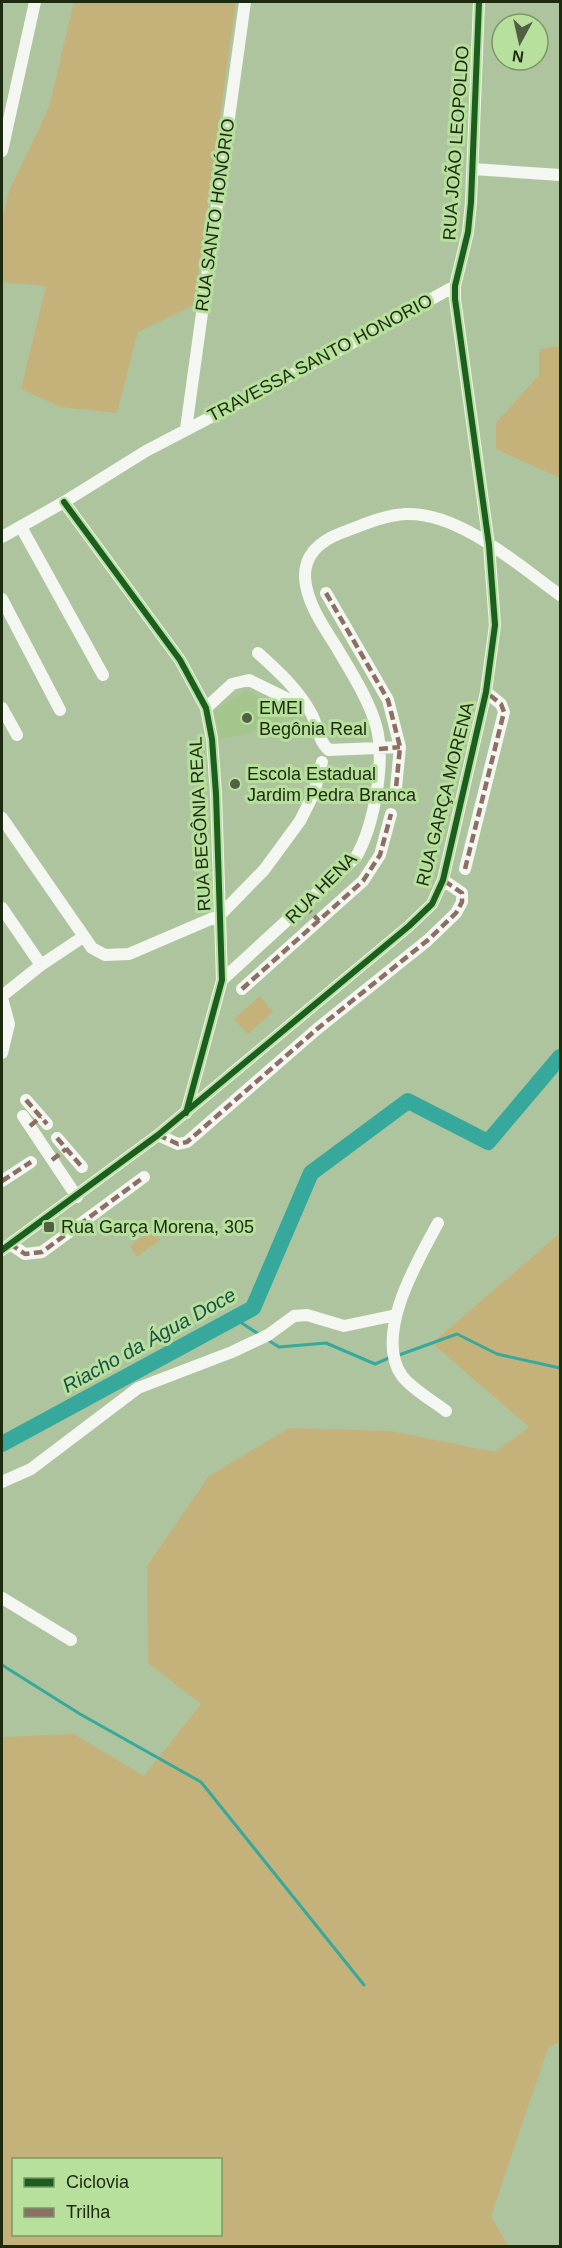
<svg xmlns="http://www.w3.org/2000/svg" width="562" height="2248" viewBox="0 0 562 2248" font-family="Arial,sans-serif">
<rect width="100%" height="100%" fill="#aec49f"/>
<path fill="#a4c68d" d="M246,690L258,696L286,726L220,739L214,711Z"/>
<path fill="#c5b27b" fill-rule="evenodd" d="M74,2H236L194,305L138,332L117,413L61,407L21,389L46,286L2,282V220L9,191L49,107Z
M560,346V477H558L496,449V423L539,375V349Z
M260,996L273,1012L248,1034L234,1019Z
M152,1229L160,1240L137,1257L130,1246Z
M560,1233V2042L548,2048L491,2216L508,2246H2V1737L74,1734L144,1776L201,1704L148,1663L147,1566L209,1476L289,1428L391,1431L495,1452L529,1427L432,1343ZM14,2160H220V2234H14Z"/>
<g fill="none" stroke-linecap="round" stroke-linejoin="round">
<path stroke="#36a99c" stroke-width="3" d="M234,1318L260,1335
M268,1340L279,1347L326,1343L375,1364L389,1358
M399,1355L457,1334L497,1354L560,1368
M2,1665L80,1714L201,1782L364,1985"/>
<path stroke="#36a99c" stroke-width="16" d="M2,1444L253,1308L311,1173L408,1101L488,1142L560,1057"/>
<path stroke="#f3f6f1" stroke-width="12" d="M2,151L35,2
M473,169L560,175
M186,429L245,2
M64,502L180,660L206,708L212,739L216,794L222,980L186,1113
M21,527L103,675
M2,537L64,502L146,451L343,348L455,286
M326,593L388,700L400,747L396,788
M2,599L60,710
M258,653C278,671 298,689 311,713C318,725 318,741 329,750L400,747
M2,708L17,735
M206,708L232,684L249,680L304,707
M2,818L92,948L105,955L129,954L220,915L264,870L300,821L314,793L322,762
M465,869L504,712L501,704L486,692
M2,908L41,965
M222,980L356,857C374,826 385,764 377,729C370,701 351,672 337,648C324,627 307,604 305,578C304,554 320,541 341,533C363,525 384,515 406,514C460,512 519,566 560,595
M242,989L363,881L380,855L391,814
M2,996L41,965L83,937
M2,998L9,1024L2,1053
M26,1100L47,1124
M23,1116L77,1197
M158,1135L178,1144L187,1142L317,1029L428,940L456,913L462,902V893L443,880
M57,1138L82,1167
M2,1181L31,1162
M438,1223C418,1260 373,1335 402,1376C413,1390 432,1400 446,1411
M10,1244L25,1254L42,1252L144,1177
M2,1250L158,1135L409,926L432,904L443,880L486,692L495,625L489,545L455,299V286L468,232L471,202L479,2
M2,1482L31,1469L138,1388L232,1352L268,1335L294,1316L307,1315L344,1326L396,1315
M2,1598L71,1640"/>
<path stroke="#8d6e63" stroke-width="4.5" stroke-dasharray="9 4.5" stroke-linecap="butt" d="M326,593L388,700L400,747L396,788
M379,749L400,747
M465,869L504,712L501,704L486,692
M305,906L319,921
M242,989L363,881L380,855L391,814
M26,1100L47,1124
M30,1126L41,1117
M158,1135L178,1144L187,1142L317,1029L428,940L456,913L462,902V893L443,880
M57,1138L82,1167
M52,1160L66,1149
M2,1181L31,1162
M10,1244L25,1254L42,1252L144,1177"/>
<g stroke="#b8e09d" stroke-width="10">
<path id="cycleway" d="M64,502L180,660L206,708L212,739L216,794L222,980L186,1113
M2,1250L158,1135L409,926L432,904L443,880L486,692L495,625L489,545L455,299V286L468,232L471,202L479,2"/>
</g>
<use href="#cycleway" stroke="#1b5e20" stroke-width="6"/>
</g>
<g fill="#4f6142" stroke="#b8e09d" stroke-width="2">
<circle cx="247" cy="718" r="6"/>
<circle cx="235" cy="784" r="6"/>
<rect x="43" y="1221" width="12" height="12" rx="3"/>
</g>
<g text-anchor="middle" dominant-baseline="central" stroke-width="6" stroke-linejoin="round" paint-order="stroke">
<g font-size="18" fill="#1c2b10" stroke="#b8e09d">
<text transform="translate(456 143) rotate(-86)">RUA JOÃO LEOPOLDO</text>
<text transform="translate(215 215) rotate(-82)">RUA SANTO HONÓRIO</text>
<text transform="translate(320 358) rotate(-28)">TRAVESSA SANTO HONORIO</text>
<text transform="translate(445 794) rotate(-76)">RUA GARÇA MORENA</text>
<text transform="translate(200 824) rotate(-93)">RUA BEGÔNIA REAL</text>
<text transform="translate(321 888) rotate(-45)">RUA HENA</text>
</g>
<g font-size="18" fill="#1c2b10" stroke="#b8e09d" text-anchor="start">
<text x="259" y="708">EMEI<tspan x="259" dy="21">Begônia Real</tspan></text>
<text x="247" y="774">Escola Estadual<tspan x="247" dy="21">Jardim Pedra Branca</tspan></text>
<text x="61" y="1227">Rua Garça Morena, 305</text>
</g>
<g font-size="20" font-style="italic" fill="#194e4d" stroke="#b8e09d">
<text transform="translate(149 1340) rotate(-29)">Riacho da Água Doce</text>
</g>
</g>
<rect width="562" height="2248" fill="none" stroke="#1c2b10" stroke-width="6"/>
<rect x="12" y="2158" width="210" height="78" fill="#b8e09d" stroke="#7a9865" stroke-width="1.5"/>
<rect x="24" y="2178" width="30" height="9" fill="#1b5e20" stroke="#7a9865" stroke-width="1.5"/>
<text x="66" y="2188" font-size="18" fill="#1c2b10">Ciclovia</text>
<rect x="24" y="2208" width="30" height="9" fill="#8d6e63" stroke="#7a9865" stroke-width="1.5"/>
<text x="66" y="2218" font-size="18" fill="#1c2b10">Trilha</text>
<g transform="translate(520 42) rotate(188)"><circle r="28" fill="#b8e09d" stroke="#7a9865" stroke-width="1.5"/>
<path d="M0-4.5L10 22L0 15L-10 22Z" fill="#4f6142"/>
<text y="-9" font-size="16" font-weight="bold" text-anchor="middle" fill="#1c2b10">N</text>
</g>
</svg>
